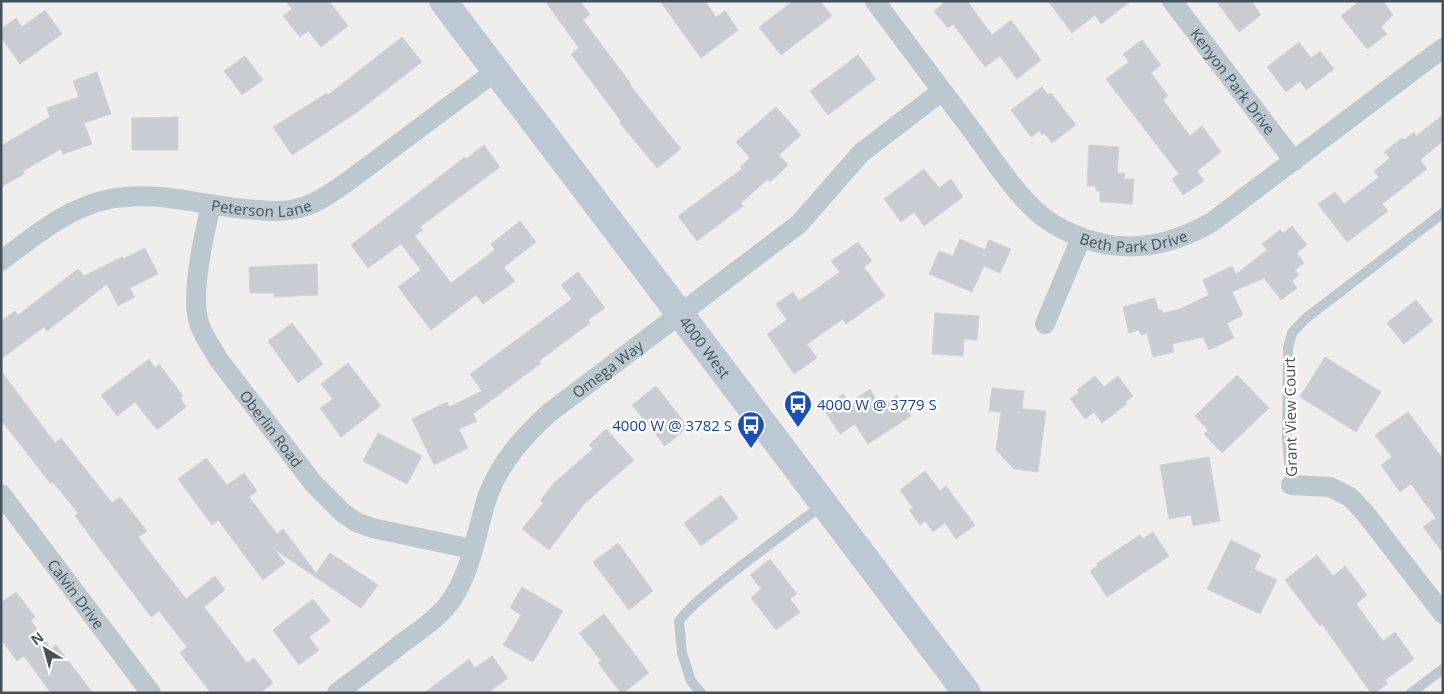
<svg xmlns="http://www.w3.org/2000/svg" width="1444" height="694" viewBox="0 0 1444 694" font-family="'Open Sans',sans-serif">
<rect width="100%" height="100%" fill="#f0eded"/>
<path fill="#c9ccd2" stroke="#d0d3d9" d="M286,1H329L348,26L321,47L308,31L300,37L283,16L292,9Z
M545,1H580L590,15L583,20L631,84L630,85L681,149L657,168L619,122L621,121L571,54L579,48Z
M660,1H705L716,17L725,11L738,30L701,58Z
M793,1H820L832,16L781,55L759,27Z
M946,1H967L992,35L1011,20L1041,60L1017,79L1000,56L985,67L953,24L948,28L934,11Z
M1048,1H1131L1101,24L1095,15L1072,33Z
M1216,1H1251L1261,15L1239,32Z
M1360,1H1383L1393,15L1381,27L1387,34L1367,49L1341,16Z
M45,10L62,34L20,64L1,37V29L16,18L22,27Z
M402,37L422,62L356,113L292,155L273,127L327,93L328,95Z
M1142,40L1161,65L1151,73L1168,96L1163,100L1190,136L1202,126L1221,152L1197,171L1204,181L1183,195L1172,179L1179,174L1106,79L1129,62L1123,54Z
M1299,42L1311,58L1320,51L1334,69L1306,90L1300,81L1286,92L1267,67Z
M858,55L876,79L828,115L810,91Z
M245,56L263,80L242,95L224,71Z
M97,72L111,114L84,123L92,144L63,154L61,149L23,171L24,174L1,187V146L50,117L47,108L79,97L73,81Z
M1042,87L1048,95L1051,93L1076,125L1052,143L1045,134L1042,135L1039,131L1031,137L1011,110Z
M776,107L801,135L779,155L788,165L770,182L768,179L741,203L743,206L697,241L678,216L742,169L740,167L750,158L736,142Z
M1443,115V141L1420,160L1427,169L1382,204L1388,211L1347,242L1318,204L1335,192L1344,204L1379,177L1374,171L1390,158L1384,152L1402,138L1404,140L1414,132L1416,136Z
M178,117V150H132V118Z
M484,145L500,167L420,227L423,230L415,236L451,283L495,250L491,244L520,221L536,242L504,267L515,281L483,304L476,295L431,330L398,287L421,270L401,244L368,268L351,245L465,157L466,159Z
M1089,145L1119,147L1117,173H1125L1124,179H1134L1132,204L1100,202V191H1096V186H1087Z
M924,169L939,188L951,179L963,197L924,226L914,212L901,222L884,199Z
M1292,226L1307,245L1297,253L1304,263L1295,270L1299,275L1292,281L1297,288L1281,300L1264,278L1232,292L1243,315L1227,323L1234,338L1209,350L1203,337L1172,344L1174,352L1153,357L1147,333L1141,335L1139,330L1129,333L1123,307L1155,298L1158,310H1162L1163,313L1180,309L1209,295L1203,280L1232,266L1236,274L1267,250L1262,244L1280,230L1283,233Z
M960,239L985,250L989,240L1011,249L1000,273L984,266L972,292L929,274L939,251L953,256Z
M858,242L872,261L864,267L885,296L846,324L843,319L807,344L817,358L794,374L767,334L787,320L776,304L793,292L799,301L840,272L831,261Z
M145,248L158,274L130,288L135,297L118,306L107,284L47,331L44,327L1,359V321L15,311L18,315L78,269L84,276L122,257L123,259Z
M317,264L318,295L274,297V293H250L249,267Z
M578,272L605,308L588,320L590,323L539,361L541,363L473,414L477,421L459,429L468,448L434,465L412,419L447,402L449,407L482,391L470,374L572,299L561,285Z
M1416,300L1433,321L1404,344L1387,323Z
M935,313L979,316L977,340L964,339L963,356L932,354Z
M292,323L323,364L298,383L268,341Z
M1325,357L1381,392L1356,432L1300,397Z
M149,359L155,368L159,364L183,396L180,398L186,407L157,430L135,402L117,416L101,395Z
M348,363L381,406L341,437L320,408L333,399L321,384Z
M1,371L55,443L61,438L112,503L120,497L147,531L138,537L186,599L215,576L225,590L204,607L247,663L254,658L273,683L260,693H211L180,653L187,647L159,611L151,617L75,516L78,513L53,482L51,484L1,420Z
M1237,375L1269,408L1222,453L1204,434L1208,430L1195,416Z
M1095,376L1104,387L1118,376L1133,396L1125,402L1127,404L1102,423L1094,412L1085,419L1070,399L1079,392L1077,390Z
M656,386L688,427L665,446L632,405Z
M992,388L1024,391L1022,409L1046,411L1038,472L1014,469L996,450L1001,412L989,411Z
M870,389L880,406L897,395L911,416L868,444L855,424L840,434L822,407L843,394L849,403Z
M1408,412L1443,459V553L1423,527L1436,518L1411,484L1400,492L1381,465L1392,457L1375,435Z
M606,429L634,460L584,504L549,550L522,529L543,503L540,501L554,483L593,449L589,445Z
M378,433L422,456L407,484L363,461Z
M1209,457L1220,521L1193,526L1191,515L1169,519L1160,465Z
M206,458L227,485L244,473L257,491L249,497L277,534L283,529L316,573L330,553L378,585L361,608L274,549L285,563L263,580L218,520L212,525L178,479Z
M925,471L940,491L946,486L975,525L956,539L945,523L933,532L925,521L920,525L909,510L913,508L900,490Z
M721,495L738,518L701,546L684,523Z
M1153,532L1169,556L1107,597L1090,571L1098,565L1097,563L1140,535L1143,539Z
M1231,540L1261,555L1254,569L1277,580L1260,614L1207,589Z
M618,543L653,591L629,610L593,562Z
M1317,555L1333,576L1345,566L1367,595L1356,604L1383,641L1395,632L1414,659L1385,680L1388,683L1375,693H1371L1322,624L1320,626L1285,580Z
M770,559L797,594L790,599L800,612L776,630L751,598L761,589L750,575Z
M522,587L563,611L533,662L503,645L521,615L510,608Z
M16,592L35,617L31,621L51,649L56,645L93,693H51L24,656L17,661L1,639V603Z
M313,599L330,621L309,637L319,650L299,665L273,630Z
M604,614L649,673L623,693H621L598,663L601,661L579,633Z
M492,656L508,678L488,693H424L469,659L475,668Z"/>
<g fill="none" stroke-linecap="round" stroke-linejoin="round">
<path stroke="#bcc8d0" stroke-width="10" d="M1291,485L1287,439L1288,348L1292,333L1305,319L1443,213
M701,693L691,681L682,653L679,621C692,604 710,591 727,577C759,552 791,528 823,505
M1411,693L1443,669"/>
<g stroke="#bcc8d0" stroke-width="20">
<path id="s1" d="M875,1C906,43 937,84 968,125C990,154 1010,187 1036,211C1047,222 1061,229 1075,235C1122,255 1169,247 1212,222L1443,48"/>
<path id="s2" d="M1172,1L1294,161"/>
<path id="s3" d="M211,205C204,235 190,294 199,323C203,336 212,348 219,360L313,483L343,513L356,522L372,528L472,549"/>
<path id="s4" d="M1,261C34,236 68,207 110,199C159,189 209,208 258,210C272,211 286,212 299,208C316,204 329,194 343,185L496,71"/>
<path d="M1045,324L1081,238"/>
<path d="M1291,485L1330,487L1350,497L1365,513L1443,614"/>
<path id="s5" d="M1,494L151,693"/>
<path id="s6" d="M337,693C358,677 380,661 401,644C419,631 442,616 454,596C473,565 477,528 488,495C501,461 524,436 549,413L799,224L861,153L942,91"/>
</g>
<path stroke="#bcc9d5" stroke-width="28" id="s7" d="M443,1L967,693"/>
</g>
<defs>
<g id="bus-pin" transform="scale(1.4375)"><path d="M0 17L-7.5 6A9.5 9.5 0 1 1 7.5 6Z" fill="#1a4fb4" stroke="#fff"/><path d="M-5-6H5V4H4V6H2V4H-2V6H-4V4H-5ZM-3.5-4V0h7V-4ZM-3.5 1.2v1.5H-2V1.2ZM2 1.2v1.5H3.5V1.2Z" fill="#fff"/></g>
</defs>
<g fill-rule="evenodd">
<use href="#bus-pin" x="798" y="404"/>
<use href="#bus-pin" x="751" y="425"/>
</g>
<g text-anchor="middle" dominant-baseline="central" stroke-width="5" stroke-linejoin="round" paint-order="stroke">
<g font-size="15" fill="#44515b" stroke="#fff">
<text stroke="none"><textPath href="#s2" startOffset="101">Kenyon Park Drive</textPath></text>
<text stroke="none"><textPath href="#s4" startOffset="279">Peterson Lane</textPath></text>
<text stroke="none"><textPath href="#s1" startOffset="371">Beth Park Drive</textPath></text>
<text stroke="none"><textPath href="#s7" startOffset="434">4000 West</textPath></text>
<text stroke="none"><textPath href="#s6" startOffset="436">Omega Way</textPath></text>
<text transform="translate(1290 417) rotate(-91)">Grant View Court</text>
<text stroke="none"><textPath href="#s3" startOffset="248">Oberlin Road</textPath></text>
<text stroke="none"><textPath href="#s5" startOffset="125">Calvin Drive</textPath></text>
</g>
<g font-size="15" fill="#164399" stroke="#fff" text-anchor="start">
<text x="817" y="404">4000 W @ 3779 S</text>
<text x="732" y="425" text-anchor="end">4000 W @ 3782 S</text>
</g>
</g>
<rect width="1444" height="694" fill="none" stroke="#44515b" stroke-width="5"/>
<g transform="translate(45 649) rotate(323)" stroke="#ffffff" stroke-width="4" paint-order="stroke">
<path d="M0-4L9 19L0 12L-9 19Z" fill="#44515b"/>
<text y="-8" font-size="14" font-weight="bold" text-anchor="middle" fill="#44515b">N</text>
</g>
</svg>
